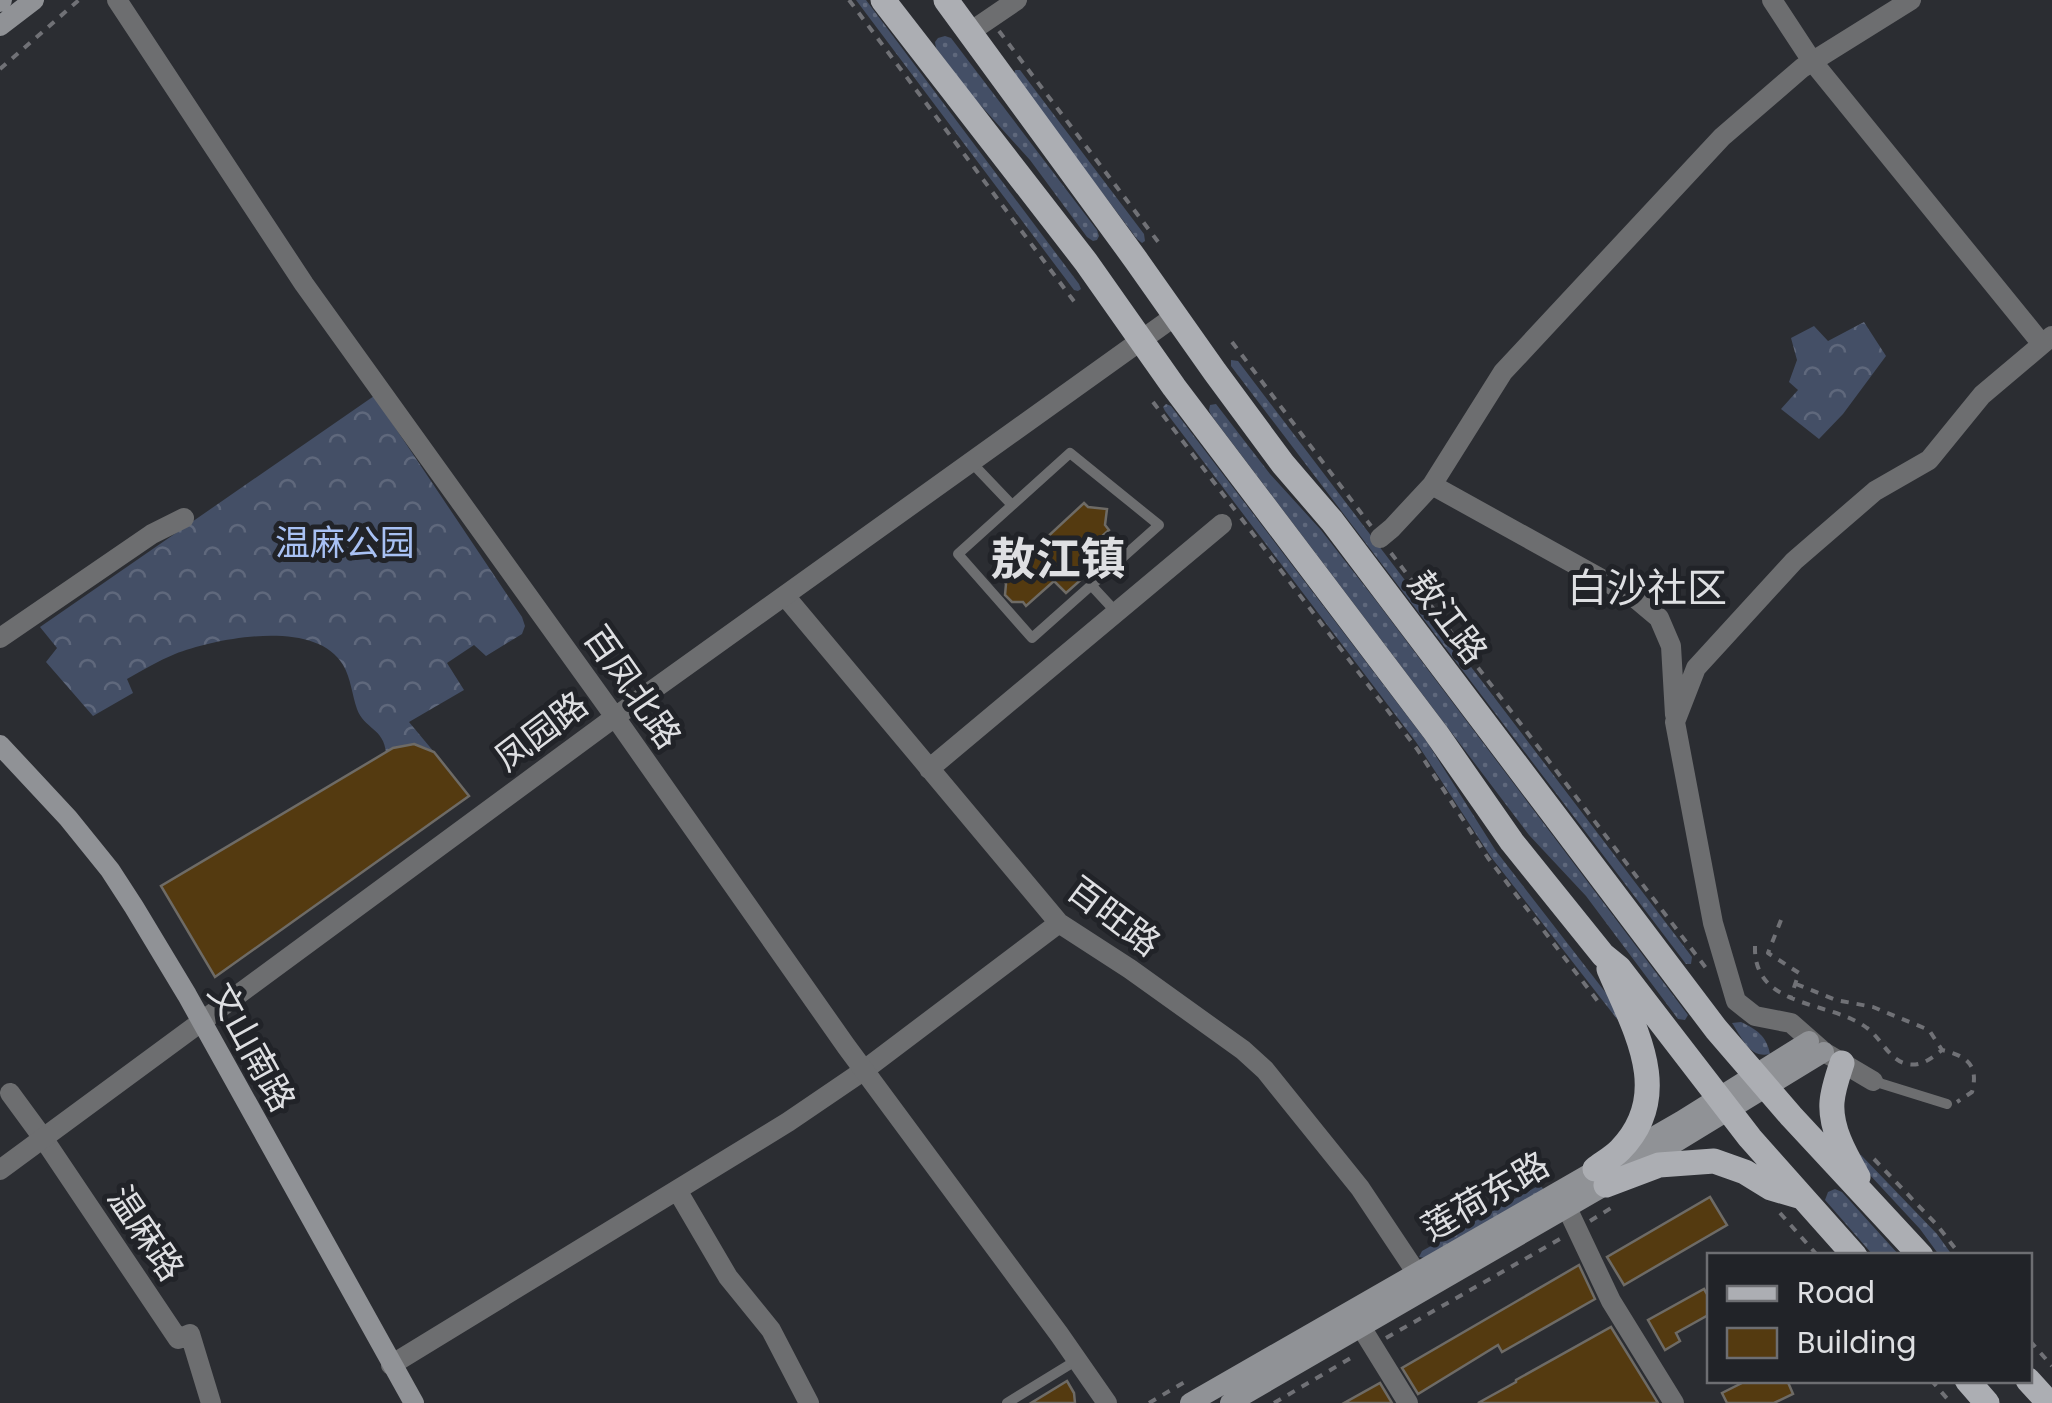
<svg xmlns="http://www.w3.org/2000/svg" width="2052" height="1403" viewBox="0 0 2052 1403" font-family="Poppins,'Noto Sans SC',sans-serif">
<defs>
<pattern id="grass-dots" width="8" height="8" patternUnits="userSpaceOnUse" patternTransform="scale(2.5)"><rect width="8" height="8" fill="#444f66"/><path d="M2 2h.1M6 6h.1" fill="none" stroke="#5f687c" stroke-width="1.8" stroke-linecap="round"/></pattern>
<pattern id="forest-crowns" width="20" height="18" patternUnits="userSpaceOnUse" patternTransform="scale(2.5)"><rect width="20" height="18" fill="#444f66"/><path d="M2 6a3 3 0 1 1 6 0M12 15a3 3 0 1 1 6 0" fill="none" stroke="#5f687c"/></pattern>
</defs>
<rect width="100%" height="100%" fill="#2b2d32"/>
<path fill="url(#grass-dots)" d="M856,0H866L1079,284L1081,289L1078,291L1074,290Z
M945,36L951,38L1097,230L1099,236L1097,240L1093,241L1087,237L1030,160L973,97L936,48L935,42L938,38Z
M1015,70H1020L1144,234L1145,241L1142,243L1137,239L1014,75Z
M1231,360L1238,361L1692,957L1691,964H1686L1231,366Z
M1166,404L1171,406L1427,742L1496,851L1623,1015L1621,1019H1617L1491,857L1416,742L1165,411L1163,407Z
M1216,404L1270,474L1321,530L1377,602L1688,1015L1685,1020L1678,1019L1586,896L1529,835L1211,415L1209,410L1210,405Z
M1741,1022C1756,1029 1767,1036 1770,1054C1750,1059 1742,1038 1732,1023Z
M1856,1153L1861,1155L1937,1234L1952,1255H1939L1920,1229L1856,1160Z
M1541,1186L1544,1190L1425,1258L1419,1257L1422,1251L1536,1187Z
M1835,1189L1842,1192L1899,1255H1873L1825,1200L1828,1192Z"/>
<path fill="url(#forest-crowns)" d="M1864,322L1886,356L1843,414L1819,439L1781,409L1798,390L1789,382L1797,360L1791,338L1814,326L1828,341Z
M374,396L522,617L525,626L522,634L486,656L474,645L447,663L464,690L409,722L434,752C417,742 403,742 386,753C384,728 364,729 357,709C352,695 351,678 343,665C316,618 216,638 175,654C158,661 143,670 127,679L133,693L93,716L46,662L57,648L40,627Z"/>
<path fill="#543a10" stroke="#6e6b66" stroke-width="2.5" d="M1084,503L1088,507L1107,509L1105,525L1109,530L1081,555L1093,569L1066,593L1054,581L1026,606L1023,602H1012L1005,595L1006,584L1002,579Z
M414,744L434,752L469,796L215,977L161,886L393,748Z
M1710,1197L1727,1225L1624,1285L1607,1257Z
M1579,1265L1595,1299L1502,1352L1498,1345L1418,1394L1402,1368Z
M1704,1289L1710,1299V1314L1676,1333L1680,1341L1665,1350L1648,1320Z
M1611,1327L1658,1403H1478L1516,1382V1380Z
M1748,1380H1787L1793,1394L1774,1403H1727L1722,1393Z
M1067,1381L1074,1393L1075,1403H1031Z
M1380,1383L1392,1403H1344Z"/>
<g fill="none" stroke-linecap="round" stroke-linejoin="round">
<path stroke="#707176" stroke-width="4" stroke-dasharray="8 8" stroke-linecap="butt" d="M849,0L1076,304
M999,31L1159,243
M0,69L79,0
M1232,342L1371,526
M1153,402L1235,510
M1241,518L1417,749L1488,858L1600,1004
M1391,553L1706,968
M1781,920L1768,953L1799,973L1790,999
M1755,946C1753,1009 1830,1000 1867,1028C1881,1038 1889,1060 1907,1064C1921,1067 1932,1058 1942,1050
M1796,984L1836,1000L1873,1007L1929,1030L1942,1050C1967,1056 1979,1065 1972,1092L1957,1102
M1874,1159L1937,1225L1961,1256
M1780,1213L1818,1256
M1590,1221L1616,1205
M1386,1338L1560,1239
M2030,1341L2052,1366
M1931,1380L1951,1403
M1149,1403L1188,1380
M1274,1403L1356,1355"/>
<path stroke="#6d6e70" stroke-width="10" d="M1070,453L1159,525L1032,638L958,554Z
M971,462L1012,505
M1091,585L1116,612
M1873,1081L1947,1104
M1007,1403L1077,1360"/>
<path stroke="#6d6e70" stroke-width="20" d="M1772,0L1812,61L2042,344
M1432,485L1634,597L1659,618L1671,646L1675,715
M1380,538L1392,528L1432,485L1503,372L1722,137L1802,68L1911,0
M785,596L1059,923L1130,969L1243,1050L1265,1070L1360,1188L1416,1272
M0,638L152,534L184,518
M929,769L1222,524
M1873,1081L1824,1052L1791,1023L1755,1016L1736,1001L1713,923L1675,722L1696,668L1794,561L1875,491L1929,460L1982,395L2052,336
M10,1093L43,1138L178,1339L190,1334L211,1403
M677,1190L728,1277L771,1330L809,1403
M1567,1208L1611,1301L1674,1403
M1361,1327L1408,1403
M391,1365L788,1122L863,1071L1059,923"/>
<path stroke="#6d6e70" stroke-width="20" d="M117,0L304,284L615,717L846,1046L1059,1334L1107,1403
M970,32L1017,0
M0,1170L615,717L1175,316"/>
<path stroke="#909296" stroke-width="20" d="M0,2L2,0
M0,26L34,0
M0,745L68,818L110,870L134,907L187,995L414,1403
M1190,1403L1681,1121L1809,1041
M1230,1403L1606,1185L1824,1052"/>
<path stroke="#acaeb3" stroke-width="25" d="M883,0L1086,262L1174,387L1436,733L1512,842L1603,955L1619,968L1750,1138L1855,1256
M946,0L1136,260L1215,372L1283,464L1332,521L1716,1029L1791,1116L1921,1256
M1842,1063C1838,1075 1833,1089 1832,1102C1830,1128 1845,1154 1858,1177
M1595,1169C1603,1163 1613,1157 1620,1150C1675,1094 1634,1028 1609,969
M1606,1185L1659,1165L1714,1161L1745,1172L1771,1188L1802,1197
M1967,1380L1987,1403
M2028,1380L2049,1403"/>
</g>
<g text-anchor="middle" dominant-baseline="central" stroke-width="10" stroke-linejoin="round" paint-order="stroke">
<g font-size="35" fill="#a8c1f4" stroke="#212328">
<text x="345" y="542">温麻公园</text>
</g>
<g font-size="35" fill="#dedfe2" stroke="#212328">
<text transform="translate(1448 617) rotate(53)">敖江路</text>
<text transform="translate(633 687) rotate(55)">百凤北路</text>
<text transform="translate(541 731) rotate(-37)">凤园路</text>
<text transform="translate(1114 916) rotate(37)">百旺路</text>
<text transform="translate(252 1047) rotate(61)">文山南路</text>
<text transform="translate(1485 1196) rotate(-30)">莲荷东路</text>
<text transform="translate(146 1233) rotate(56)">温麻路</text>
</g>
<g font-size="40" fill="#dedfe2" stroke="#212328">
<text x="1647" y="588">白沙社区</text>
</g>
<g font-size="45" font-weight="bold" fill="#dedfe2" stroke="#212328">
<text x="1058" y="559">敖江镇</text>
</g>
</g>
<rect x="1707" y="1253" width="325" height="130" fill="#212328" stroke="#6d6e72" stroke-width="2.5"/>
<rect x="1727" y="1286" width="50" height="15" fill="#acaeb3" stroke="#6d6e72" stroke-width="2.5"/>
<text x="1797" y="1303" font-size="30" fill="#dedfe2">Road</text>
<rect x="1727" y="1328" width="50" height="30" fill="#543a10" stroke="#6d6e72" stroke-width="2.5"/>
<text x="1797" y="1353" font-size="30" fill="#dedfe2">Building</text>
</svg>
